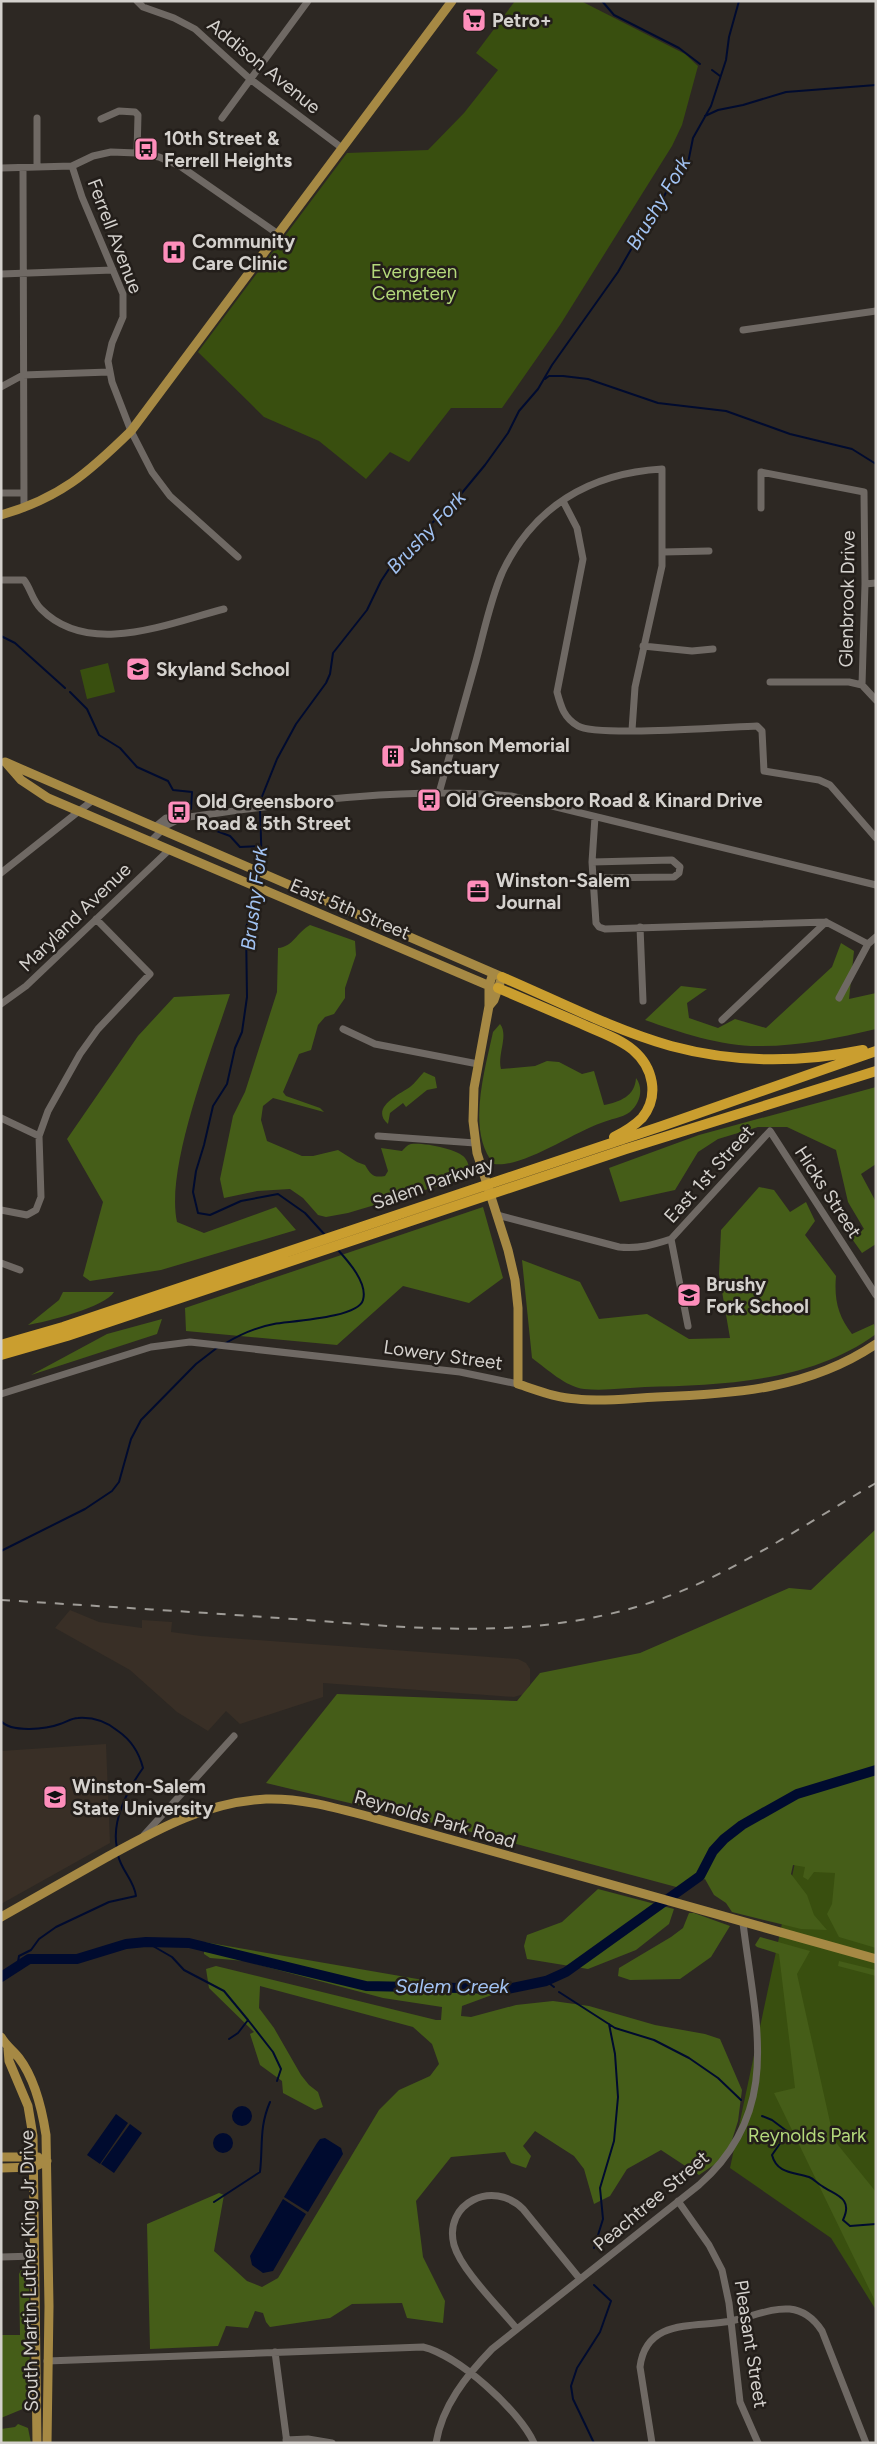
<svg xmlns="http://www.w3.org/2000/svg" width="877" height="2444" viewBox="0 0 877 2444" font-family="Figtree,sans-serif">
<rect width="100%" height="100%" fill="#2d2823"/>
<path fill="#392f26" d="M70,1610L99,1622L142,1628V1620L172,1622L171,1632L201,1636L518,1659L526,1663L530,1669V1684L524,1694L514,1697L323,1683V1697L240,1724L226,1711L208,1731L177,1712L130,1670L55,1628Z
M106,1744L110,1843L1,1904V1751Z"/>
<path fill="#394f0f" d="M515,1H581L685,54L698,66L682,125L672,146L560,325L502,408H451L409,462L390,452L366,479L319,441L264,417L198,352L347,153L428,150L464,113L498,70L476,53Z
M108,663L115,692L87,699L80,670Z
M876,1764V2310L831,2238L730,2168L810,1792Z"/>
<path fill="#455d18" d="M310,925L355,941L356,955L345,988V998L334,1014L325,1017L318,1025L311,1050L299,1054L283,1092L286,1096L320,1108L324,1112L273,1098L263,1106L261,1120L267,1141L302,1156H313L338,1150L357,1162L365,1165C371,1175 373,1178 385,1176L388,1171L381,1148L402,1151C405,1148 407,1145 411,1144C422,1142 459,1149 465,1158C469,1163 469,1168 469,1174L465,1178L348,1213L326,1217L318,1215L303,1198L290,1189L257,1191L224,1198L220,1179L233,1116L245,1092L277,992L278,948C293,947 297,932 310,925Z
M841,943L854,951L849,999L876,993V1029C838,1038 800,1046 762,1046C723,1047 681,1033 645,1020L681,986L707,989L687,1003L689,1018L718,1028L735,1019L766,1028L832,967Z
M230,994C212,1050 165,1167 177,1222L204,1233L276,1207L296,1230L161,1270L90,1281L83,1276L103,1202L67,1139L138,1036L174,997Z
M500,1024C509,1035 497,1055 501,1069L535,1066L547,1061L559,1062L582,1074L594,1071L604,1105C620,1102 635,1096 636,1078C644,1089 640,1103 630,1112C622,1118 610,1119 601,1123C572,1133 523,1168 494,1164C466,1132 485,1070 493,1032Z
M424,1072L435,1077L437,1088L427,1090L406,1107L403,1103L390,1113L388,1124C370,1108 398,1095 410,1087C415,1083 419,1077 424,1072Z
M876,1087V1164L861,1174L876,1202V1244L862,1253L850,1236L864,1229L848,1202L836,1150L787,1127H758L718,1139L698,1152L675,1190L620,1202L609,1168L699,1135Z
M759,1187L774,1190L790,1212L806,1202L815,1221L805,1235L836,1276C834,1300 838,1316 852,1334L874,1324L876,1334C811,1382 723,1385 645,1387C626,1388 604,1391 584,1389C566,1387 547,1369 532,1358L522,1260L580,1282L599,1319L647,1314L689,1339L730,1338L719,1274L721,1230Z
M483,1207L503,1278L469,1303L403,1286L337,1345L186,1331L185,1308Z
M63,1292H114C106,1307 45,1322 28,1325L59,1300Z
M162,1319L157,1334L31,1375L107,1334Z
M876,1529V1948L839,1937L827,1914L832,1904L835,1873L814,1872L808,1880L803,1877L805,1867L793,1865L791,1874L807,1895L814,1915L827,1930L801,1929L732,1912L726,1903L714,1895L705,1879L680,1888L475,1833L266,1783L337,1694L517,1701L540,1673L640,1653L789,1588L811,1590Z
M598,1889L674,1909L669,1924L636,1950L588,1969L527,1959L524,1946L527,1935L562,1922Z
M689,1913H694L730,1926L711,1957L680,1979L630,1980L618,1976L619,1968L671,1937L683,1928Z
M760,1937L810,1951L797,1974L834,2140L876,2192V2303L774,2093L795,2088L779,1954L757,1947L755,1945Z
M204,1942L429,1981L483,1987L500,1992L462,2006L461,2016L471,2017L516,2005L553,2001L589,2006L655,2025L705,2034L720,2039L742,2090L738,2121L727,2156L699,2175L661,2150L627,2169L610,2196L594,2204L584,2169L574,2156L535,2131L523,2146L531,2156L526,2168L511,2163L505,2152L451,2157L416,2201L423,2257L445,2301L443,2323L407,2318L402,2303L352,2304L330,2318L270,2327L266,2322L263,2313L255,2311L248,2328L226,2326L218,2346L150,2349L147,2224L219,2193L224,2195L214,2251L247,2281L262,2287L278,2278L379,2110L399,2090L430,2076L439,2064L432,2044L413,2027L260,1986L259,2008L274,2028L301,2075L309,2085L318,2092L323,2107L315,2110L283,2093L282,2081L260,2065L250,2034L254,2032L209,1988L206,1969L216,1966L436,2020H441L442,2007L383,1998L245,1961L210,1958L204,1954Z
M839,1961L876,1970V1976L838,1966Z
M26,2260L29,2263L30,2406L1,2418V2335H20L19,2274Z
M18,2424L28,2428L31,2443H1V2429L15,2427Z"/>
<path fill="#000b2f" d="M232 2116a10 10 0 1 1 20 0a10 10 0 1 1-20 0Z
M116,2114L128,2123L100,2164L87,2155Z
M130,2124L142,2133L114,2173L101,2164Z
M213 2143a10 10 0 1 1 20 0a10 10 0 1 1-20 0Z
M325,2138L341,2148L343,2154L308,2212L284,2197L317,2143L320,2139Z
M283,2199L306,2214L273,2271L263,2273L252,2265L250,2256Z"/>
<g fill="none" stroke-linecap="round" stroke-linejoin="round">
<path stroke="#000b2f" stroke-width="2" d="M602,1L614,15L679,48L700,64
M712,70L720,76
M705,116L718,110L743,105L786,92L876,85
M545,379L549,376H563L588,379L658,403L726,411L790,434L852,449L876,464
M1,636L15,643L65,688
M70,692L87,709L99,735L120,748L137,767L168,781L173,790L192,792L191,809
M259,804L277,759L296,724L326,683L330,674L333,653L367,610L381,581L391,566L403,555L415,548L429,526L456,500L485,465L508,433L519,411L538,389L552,365L618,272L633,246L643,236L647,222L659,207L670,184L688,163L693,138L711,106L726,60L729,37L739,1
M260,809L262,869
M201,822L206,827L230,836L240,847L261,846
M259,891L256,904L246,927L247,997L242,1032L235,1048L227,1084L213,1106L204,1145L196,1171L193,1192L198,1213L210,1215L241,1201L278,1194L305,1213L325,1235
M224,1344C239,1335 257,1327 274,1324C291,1321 358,1318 363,1300C368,1283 348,1261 338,1250
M1,1551L85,1509L112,1491L119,1482L131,1439L141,1420L196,1364L218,1347
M1,1721C11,1733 47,1729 60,1724C66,1722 72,1718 78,1718C93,1717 107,1722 118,1731C131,1740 139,1752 143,1768C128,1789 111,1821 117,1848
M146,1942L172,1957L184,1970L224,1991L248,2020L238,2033L229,2039
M17,1968L19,1956L31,1950L39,1939L56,1927L109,1902L136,1896C134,1880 121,1870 118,1855
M546,1981L554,1987
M559,1992L615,2028L654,2040L689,2058L718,2078L741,2100
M248,2020L273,2052L281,2069L277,2081
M762,2116L772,2120L788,2132L772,2155C777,2174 794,2172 809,2177C814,2179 817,2183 822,2186C834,2195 854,2197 843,2220L850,2226L876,2224
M214,2202L260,2172C263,2146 259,2127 270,2102
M594,2248L603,2219L600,2188L614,2141L618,2097L615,2054L609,2024
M594,2285L611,2301L600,2332L577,2368L571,2386L573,2399L594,2443"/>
<path stroke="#000b2f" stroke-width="10" d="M1,1977L29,1959H77L126,1944L146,1942L189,1943L366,1986L507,1989L546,1981L566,1972L700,1876L713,1851L724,1839L742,1825L797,1794L876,1770"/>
<path stroke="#6f6964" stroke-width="7" d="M137,1L143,7L174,18L195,29L250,79L342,148
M37,118V167
M222,118L308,1
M101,119L119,111L135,112L138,115L137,153
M72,166L82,197L123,294V317L112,343L108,361L112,382L131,431L152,472L170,496L238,557
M1,168L72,166L93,156L111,152L137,153L159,157L180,166L278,234
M23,168L24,508
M1,274L113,270
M743,330L876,311
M1,387L23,375L109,372
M1,493H23
M563,501L577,528L583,559L557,692C561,707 564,718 578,726C596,737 727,727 757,726L762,731L764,771L819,780L830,785L876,838
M761,508V472L864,492L865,584L862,685L876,700
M663,552L709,551
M1,580H24C31,589 32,600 41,609C89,658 169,623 224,609
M865,584L876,583
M643,646L692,651L713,649
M770,682H849L862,685
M439,793C451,749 464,705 476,661C484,632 490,601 502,573C533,507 590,473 662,469V566L635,687L632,730
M595,817L592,862L596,923L599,927L605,929L826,922L868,944
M155,827L166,818H182C291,803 401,786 511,796L876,885
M150,842L167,825L179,819
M592,862L672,860L680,867L679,873L674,877L593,878
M1,873L93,800
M640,927L643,1001
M839,998L868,944L876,937
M1,1004L26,986L169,850
M722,1020L826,922
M343,1029L375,1044L478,1064
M1,1118L39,1136
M378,1136L475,1143
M1,1210L27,1215L36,1210L41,1197L39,1136L48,1111L80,1054L98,1029L150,974L96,919
M497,1215L619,1247C639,1249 653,1245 671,1239L770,1131L876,1295
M671,1239L688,1326
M1,1263L20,1270
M1,1394L151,1347L190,1342L460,1372L518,1384
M144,1835L234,1736
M678,2201L709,2245L722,2270L729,2303L740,2402L758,2443
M1,2257L35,2256
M517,2329C500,2308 461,2270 454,2245C443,2203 493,2179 523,2209L580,2279
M275,2352L287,2443
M47,2361L423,2347C458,2355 520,2411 534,2443
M286,2440L308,2439L332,2443
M436,2443C442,2406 466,2376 492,2349L699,2185C784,2110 755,2022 743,1923
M652,2443L640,2367C646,2317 697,2328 731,2321C766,2314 797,2293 822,2331L866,2443"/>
<path stroke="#a68944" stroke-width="9" d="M1,515C60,498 88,473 131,431L452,1
M5,762L502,977L494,1000L489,1006
M7,764L21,780L48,798L492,987
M493,973L489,986V1006L474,1088L473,1121L477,1153L508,1250L515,1280L518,1308V1384C537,1390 556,1398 577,1399C603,1402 631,1398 657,1397C735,1394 809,1389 876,1344
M1,1917C36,1897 71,1877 107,1857C158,1829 206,1802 266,1799C301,1798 333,1807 367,1816L876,1959
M1,2037C6,2046 13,2050 19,2058C35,2079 42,2109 46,2135L49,2306L47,2443
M8,2049L9,2061L28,2106L33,2136L37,2443
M1,2157H38
M1,2168L34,2167L47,2161"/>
<path stroke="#ca9e2f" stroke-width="10" d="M502,977C556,1000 614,1030 671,1046C734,1063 799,1063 863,1050
M498,988C526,1000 554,1012 582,1024C599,1032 619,1038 633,1050C653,1067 660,1096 642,1118C634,1126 624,1132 614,1137
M1,1345L63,1327L662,1126L876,1051
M1,1355L67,1336L626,1149L876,1071"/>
<path stroke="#9f9c97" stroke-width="2" stroke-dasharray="9 9" stroke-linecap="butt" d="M1,1600C98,1606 196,1612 293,1619C417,1628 534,1642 655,1601C732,1575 805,1524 876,1483"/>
</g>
<defs>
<g id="supermarket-square" transform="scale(1.25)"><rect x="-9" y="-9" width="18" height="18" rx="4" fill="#fe8ebb" stroke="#231e1a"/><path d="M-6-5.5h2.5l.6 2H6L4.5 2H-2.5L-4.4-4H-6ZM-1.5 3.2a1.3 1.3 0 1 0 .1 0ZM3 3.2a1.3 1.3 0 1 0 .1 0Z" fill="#111"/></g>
<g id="bus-square" transform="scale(1.25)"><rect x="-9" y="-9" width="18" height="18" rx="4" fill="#fe8ebb" stroke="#231e1a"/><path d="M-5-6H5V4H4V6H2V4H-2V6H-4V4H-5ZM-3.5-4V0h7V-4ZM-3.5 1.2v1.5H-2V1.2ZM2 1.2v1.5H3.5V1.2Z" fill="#111"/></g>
<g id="hospital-square" transform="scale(1.25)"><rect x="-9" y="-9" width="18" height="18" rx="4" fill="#fe8ebb" stroke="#231e1a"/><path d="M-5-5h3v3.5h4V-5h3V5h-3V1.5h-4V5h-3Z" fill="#111"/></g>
<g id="school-square" transform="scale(1.25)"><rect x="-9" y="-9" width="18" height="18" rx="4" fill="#fe8ebb" stroke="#231e1a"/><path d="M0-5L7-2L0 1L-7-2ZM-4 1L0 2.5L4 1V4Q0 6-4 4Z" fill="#111"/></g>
<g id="building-square" transform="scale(1.25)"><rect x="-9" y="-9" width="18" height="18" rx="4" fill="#fe8ebb" stroke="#231e1a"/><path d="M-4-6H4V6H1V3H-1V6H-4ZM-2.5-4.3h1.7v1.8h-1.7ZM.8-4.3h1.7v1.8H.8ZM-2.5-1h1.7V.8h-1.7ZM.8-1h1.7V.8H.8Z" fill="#111"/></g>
<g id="office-square" transform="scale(1.25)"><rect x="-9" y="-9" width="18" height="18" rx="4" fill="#fe8ebb" stroke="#231e1a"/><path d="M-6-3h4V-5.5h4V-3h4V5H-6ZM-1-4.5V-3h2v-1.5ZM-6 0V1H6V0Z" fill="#111"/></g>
<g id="university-square" transform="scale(1.25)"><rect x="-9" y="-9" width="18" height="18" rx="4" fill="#fe8ebb" stroke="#231e1a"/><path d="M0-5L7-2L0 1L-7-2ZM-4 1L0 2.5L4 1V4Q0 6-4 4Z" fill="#111"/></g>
</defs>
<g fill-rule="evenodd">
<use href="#supermarket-square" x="474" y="20"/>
<use href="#bus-square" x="146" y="149"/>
<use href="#hospital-square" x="174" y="252"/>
<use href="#school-square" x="138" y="669"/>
<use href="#building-square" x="393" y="756"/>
<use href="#bus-square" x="429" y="800"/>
<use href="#bus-square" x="179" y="812"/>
<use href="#office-square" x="478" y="891"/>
<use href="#school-square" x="689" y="1295"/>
<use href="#university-square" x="55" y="1797"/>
</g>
<g text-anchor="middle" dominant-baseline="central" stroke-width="5" stroke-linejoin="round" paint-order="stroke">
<g font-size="19" font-weight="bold" fill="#d4d1cd" stroke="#231e1a" text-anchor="start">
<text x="492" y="20">Petro+</text>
<text x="164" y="138">10th Street &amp;<tspan x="164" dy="22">Ferrell Heights</tspan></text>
<text x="192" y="241">Community<tspan x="192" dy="22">Care Clinic</tspan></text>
<text x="156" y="669">Skyland School</text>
<text x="410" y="745">Johnson Memorial<tspan x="410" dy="22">Sanctuary</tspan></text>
<text x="446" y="800">Old Greensboro Road &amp; Kinard Drive</text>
<text x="196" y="801">Old Greensboro<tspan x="196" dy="22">Road &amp; 5th Street</tspan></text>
<text x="496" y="880">Winston-Salem<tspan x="496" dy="22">Journal</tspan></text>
<text x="706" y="1284">Brushy<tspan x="706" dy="22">Fork School</tspan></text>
<text x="72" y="1786">Winston-Salem<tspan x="72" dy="22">State University</tspan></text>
</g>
<g font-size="19" fill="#d4d1cd" stroke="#231e1a">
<text transform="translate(264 66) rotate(39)">Addison Avenue</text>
<text transform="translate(115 236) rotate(69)">Ferrell Avenue</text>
<text transform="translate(847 599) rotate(-89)">Glenbrook Drive</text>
<text transform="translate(350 909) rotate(23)">East 5th Street</text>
<text transform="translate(75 917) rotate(-44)">Maryland Avenue</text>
<text transform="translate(709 1174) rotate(-48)">East 1st Street</text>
<text transform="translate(433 1183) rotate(-19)">Salem Parkway</text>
<text transform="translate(828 1192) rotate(57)">Hicks Street</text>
<text transform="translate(443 1355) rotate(8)">Lowery Street</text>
<text transform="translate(435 1819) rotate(16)">Reynolds Park Road</text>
<text transform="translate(651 2201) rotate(-40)">Peachtree Street</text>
<text transform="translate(29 2271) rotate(-91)">South Martin Luther King Jr Drive</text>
<text transform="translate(751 2344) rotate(81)">Pleasant Street</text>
</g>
<g font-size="19" fill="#b4d97b" stroke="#231e1a">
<text x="414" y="271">Evergreen<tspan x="414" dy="22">Cemetery</tspan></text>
<text x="807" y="2135">Reynolds Park</text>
</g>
<g font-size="20" font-style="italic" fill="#a2c3f3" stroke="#231e1a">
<text transform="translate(658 203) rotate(-59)">Brushy Fork</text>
<text transform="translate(426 532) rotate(-47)">Brushy Fork</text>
<text transform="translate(254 898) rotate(-83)">Brushy Fork</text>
<text x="452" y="1986">Salem Creek</text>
</g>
</g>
<rect width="877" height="2444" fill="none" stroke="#d4d1cd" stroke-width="5"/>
</svg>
